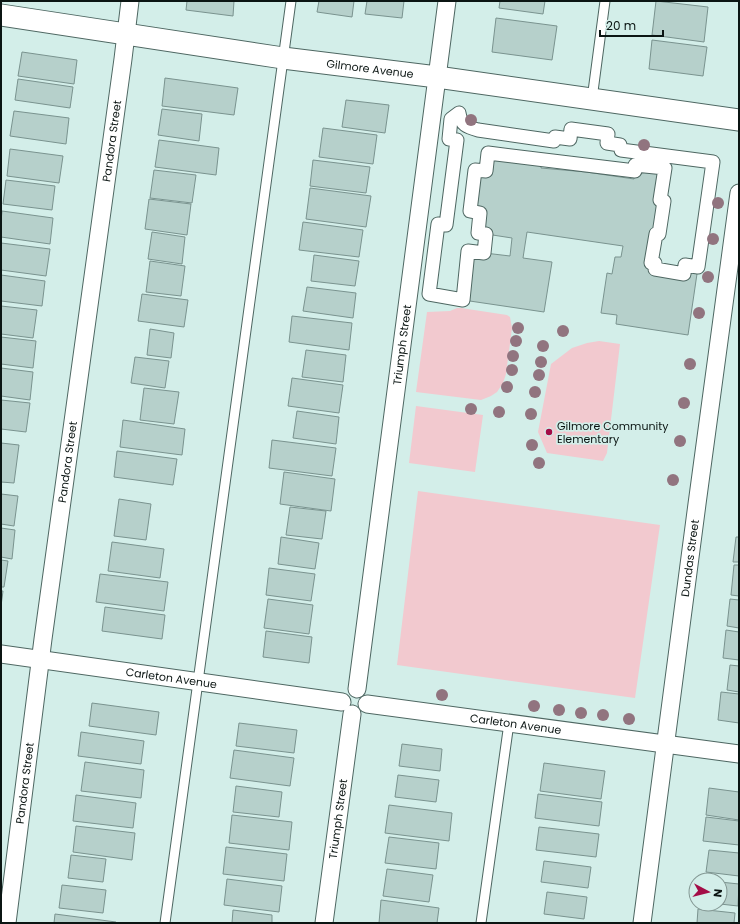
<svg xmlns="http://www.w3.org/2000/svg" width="740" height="924" viewBox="0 0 740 924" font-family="Poppins,sans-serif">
<rect width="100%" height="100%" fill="#d3eee9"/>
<path fill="#f2c9cf" d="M457,308H461L507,315L510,317L512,328L506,374L503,383L497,392L491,396L481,400L416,392L427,312L450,311Z
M599,341L620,344L607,453L603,461L547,453L538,432L551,364L572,348L587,343Z
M416,406L483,415L475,472L409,463Z
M418,491L660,525L635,698L397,665Z"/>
<path fill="#b6d0cb" stroke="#7a938f" d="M187,1H234L233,16L186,10Z
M319,1H354L352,17L317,12Z
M367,1H404L402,18L365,14Z
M500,1H545L543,14L499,8Z
M656,1L708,7L704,42L652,35Z
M496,18L557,26L552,60L492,52Z
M652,40L707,47L703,76L649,69Z
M22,52L77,60L74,84L18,76Z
M165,78L238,88L234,115L162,106Z
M18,79L73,87L70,108L15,100Z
M346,100L389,105L385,133L342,127Z
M162,109L202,114L199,141L158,135Z
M14,111L69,118L66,144L10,136Z
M323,128L377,135L373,164L319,157Z
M159,140L219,148L216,175L155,167Z
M10,149L63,156L59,183L7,176Z
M488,153L542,160L541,168L586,172L634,179L635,165L665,168L655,269L684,274L698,267L688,335L616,324L617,315L601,313L607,273L612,274L615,257H621L623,246L527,232L523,258L552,262L544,312L463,300L468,251L510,256L512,238L486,234L470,211L475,170L486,171Z
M313,160L370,167L366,193L310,186Z
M154,170L196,175L192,203L150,198Z
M6,180L55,186L52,210L3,204Z
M310,188L371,196L366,227L306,219Z
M149,199L191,204L187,235L145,229Z
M2,211L53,218L50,244L1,237V221Z
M303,222L363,230L359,257L299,250Z
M152,232L185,237L182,264L148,259Z
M1,243L50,249L46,276L1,270Z
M314,255L359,261L355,286L311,281Z
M150,261L185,266L181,296L146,292Z
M1,275L45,281L42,306L1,301Z
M307,287L356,293L353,318L303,311Z
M142,294L188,300L184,327L138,321Z
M1,306L37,310L33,338L1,334Z
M292,316L352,323L349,350L289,342Z
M150,329L174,333L171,358L147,355Z
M1,337L36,341L33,368L1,364Z
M306,350L346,355L343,382L302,377Z
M135,357L169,361L165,388L131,383Z
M1,368L33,372L30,400L1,396Z
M292,378L343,385L339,413L288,406Z
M144,388L179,392L174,424L140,420Z
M1,400L30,403L26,432L1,429Z
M297,411L339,417L336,444L293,438Z
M123,420L185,429L182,455L120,447Z
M272,440L336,448L332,476L269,468Z
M1,443L19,445L14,483L1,482Z
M117,451L177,459L173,485L114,477Z
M284,472L335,479L331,511L280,504Z
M1,494L18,496L14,526L1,524Z
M119,499L151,504L146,540L114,536Z
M290,507L326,511L322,539L286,535Z
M1,528L15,530L12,559L1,557Z
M281,537L319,543L315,569L278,564Z
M736,537H739V562H733Z
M112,542L164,549L160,578L108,571Z
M1,560L8,561L4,587H1Z
M734,565H739V596L731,595Z
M269,568L315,574L311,601L266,595Z
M100,574L168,582L164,611L96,602Z
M1,591H3L1,606Z
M268,599L313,605L309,634L264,628Z
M730,599L739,600V628L727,626Z
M105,607L165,615L162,639L102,631Z
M726,630L739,632V660L723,658Z
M266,631L312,637L309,663L263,657Z
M730,665L739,666V692L727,690Z
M721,692L739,694V723L718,720Z
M92,703L159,712L156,735L89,726Z
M239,723L297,730L294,753L236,746Z
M81,732L144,741L141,764L78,756Z
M402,744L442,749L440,771L399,766Z
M234,750L294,758L290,786L230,778Z
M85,762L144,770L141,798L81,791Z
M544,763L605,771L601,799L540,791Z
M398,775L439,780L436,802L395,797Z
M236,786L282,792L279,817L233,812Z
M709,788L739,792V820L706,815Z
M538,794L602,802L599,826L535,818Z
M76,795L136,803L133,828L73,821Z
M389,805L452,813L449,841L385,833Z
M232,815L292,822L289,850L229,843Z
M706,817L739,821V845L703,841Z
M76,826L135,833L132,860L73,852Z
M539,827L599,834L596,857L536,850Z
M389,837L439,843L436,869L385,863Z
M226,847L287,854L284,881L223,874Z
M709,850L739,853V876L706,872Z
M71,855L106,859L103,882L68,878Z
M544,861L591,867L588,888L541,882Z
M387,869L433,875L429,902L383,896Z
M227,879L282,886L279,912L224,905Z
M720,882L739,884L738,906L720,904Z
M62,885L106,890L103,913L59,908Z
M547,892L587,897L584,919L544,914Z
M381,900L439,908L437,923H379Z
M698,909L735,913L734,923H697Z
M233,910L272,915V923H232Z
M55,914L116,922V923H54Z"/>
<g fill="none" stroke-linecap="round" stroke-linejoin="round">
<g stroke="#4e6762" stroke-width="11">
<path id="service" d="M592,99L605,1
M165,923L291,1
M481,923L509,723"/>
</g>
<g stroke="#4e6762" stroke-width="15">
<path id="pedestrian" d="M459,113C461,125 467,127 478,130L554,141L555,137L570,139L571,129L608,134L607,143L620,145L621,150L713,162L698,267L685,265L684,274L655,269V263H651L656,234H659L664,201L660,200L665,168L635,165V171L488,153L486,171L475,170L470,211L480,213L478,233L486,234L484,253L468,251L463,300L429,294L438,224L446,225L457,140L449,139L451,119Z"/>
</g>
<g stroke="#4e6762" stroke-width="19">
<g id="minor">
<path id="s1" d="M1,654L342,702"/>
<path id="s2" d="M357,689L447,1"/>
<path id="s3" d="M367,704L739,754"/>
<path id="s4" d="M7,923L43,639L123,59L130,1"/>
<path id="s5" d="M324,923L352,714"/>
<path id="s6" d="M642,923L697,504L739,193"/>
</g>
</g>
<g stroke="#4e6762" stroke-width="23">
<g id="tertiary">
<path id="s7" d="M1,15L283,58L437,77L739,120"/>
</g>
</g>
<use href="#service" stroke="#fff" stroke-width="9"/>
<use href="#pedestrian" stroke="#fff" stroke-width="13"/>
<use href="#minor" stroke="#fff" stroke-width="17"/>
<use href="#tertiary" stroke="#fff" stroke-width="21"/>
</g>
<g fill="#91747f">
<circle cx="471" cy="120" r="6"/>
<circle cx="644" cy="145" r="6"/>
<circle cx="718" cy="203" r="6"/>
<circle cx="713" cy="239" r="6"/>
<circle cx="708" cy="277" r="6"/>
<circle cx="699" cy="313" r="6"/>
<circle cx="518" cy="328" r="6"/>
<circle cx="563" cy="331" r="6"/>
<circle cx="516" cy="341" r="6"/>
<circle cx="543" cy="346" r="6"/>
<circle cx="513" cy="356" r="6"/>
<circle cx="541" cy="362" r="6"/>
<circle cx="690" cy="364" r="6"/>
<circle cx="512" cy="370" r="6"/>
<circle cx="539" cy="375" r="6"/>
<circle cx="507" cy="387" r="6"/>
<circle cx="535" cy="392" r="6"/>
<circle cx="684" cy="403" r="6"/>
<circle cx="471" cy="409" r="6"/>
<circle cx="499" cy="412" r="6"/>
<circle cx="531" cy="414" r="6"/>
<circle cx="680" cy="441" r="6"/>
<circle cx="532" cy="445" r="6"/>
<circle cx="539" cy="463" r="6"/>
<circle cx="673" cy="480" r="6"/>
<circle cx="442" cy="695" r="6"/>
<circle cx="534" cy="706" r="6"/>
<circle cx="559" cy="710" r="6"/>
<circle cx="581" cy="713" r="6"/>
<circle cx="603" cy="715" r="6"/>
<circle cx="629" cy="719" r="6"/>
</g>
<circle fill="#a40d47" stroke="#d3eee9" stroke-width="1.5" cx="549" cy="432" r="4"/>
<g text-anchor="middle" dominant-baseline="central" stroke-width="3.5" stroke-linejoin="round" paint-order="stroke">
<g font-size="11" fill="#0b1513" stroke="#d3eee9">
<text stroke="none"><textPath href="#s7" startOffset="373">Gilmore Avenue</textPath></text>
<text stroke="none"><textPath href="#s4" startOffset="789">Pandora Street</textPath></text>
<text stroke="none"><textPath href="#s2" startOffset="347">Triumph Street</textPath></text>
<text stroke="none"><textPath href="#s4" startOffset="465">Pandora Street</textPath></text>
<text stroke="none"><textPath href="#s6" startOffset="368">Dundas Street</textPath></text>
<text stroke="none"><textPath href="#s1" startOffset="172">Carleton Avenue</textPath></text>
<text stroke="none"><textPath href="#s3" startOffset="150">Carleton Avenue</textPath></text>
<text stroke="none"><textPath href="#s4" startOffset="141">Pandora Street</textPath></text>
<text stroke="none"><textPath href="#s5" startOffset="105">Triumph Street</textPath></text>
</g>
<g font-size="11" fill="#0b1513" stroke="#d3eee9" text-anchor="start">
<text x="557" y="426">Gilmore Community<tspan x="557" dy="13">Elementary</tspan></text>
</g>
</g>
<rect width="740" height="924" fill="none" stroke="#0b1513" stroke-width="4"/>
<g transform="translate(708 892) rotate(97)"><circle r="19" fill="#d3eee9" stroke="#839793"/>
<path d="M0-3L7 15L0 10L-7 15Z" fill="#a40d47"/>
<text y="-6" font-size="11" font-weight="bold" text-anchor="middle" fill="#0b1513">N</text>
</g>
<path d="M600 30v6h63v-6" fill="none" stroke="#0b1513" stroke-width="2"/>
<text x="606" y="30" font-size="12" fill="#0b1513" stroke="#d3eee9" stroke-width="3" paint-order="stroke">20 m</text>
</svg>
